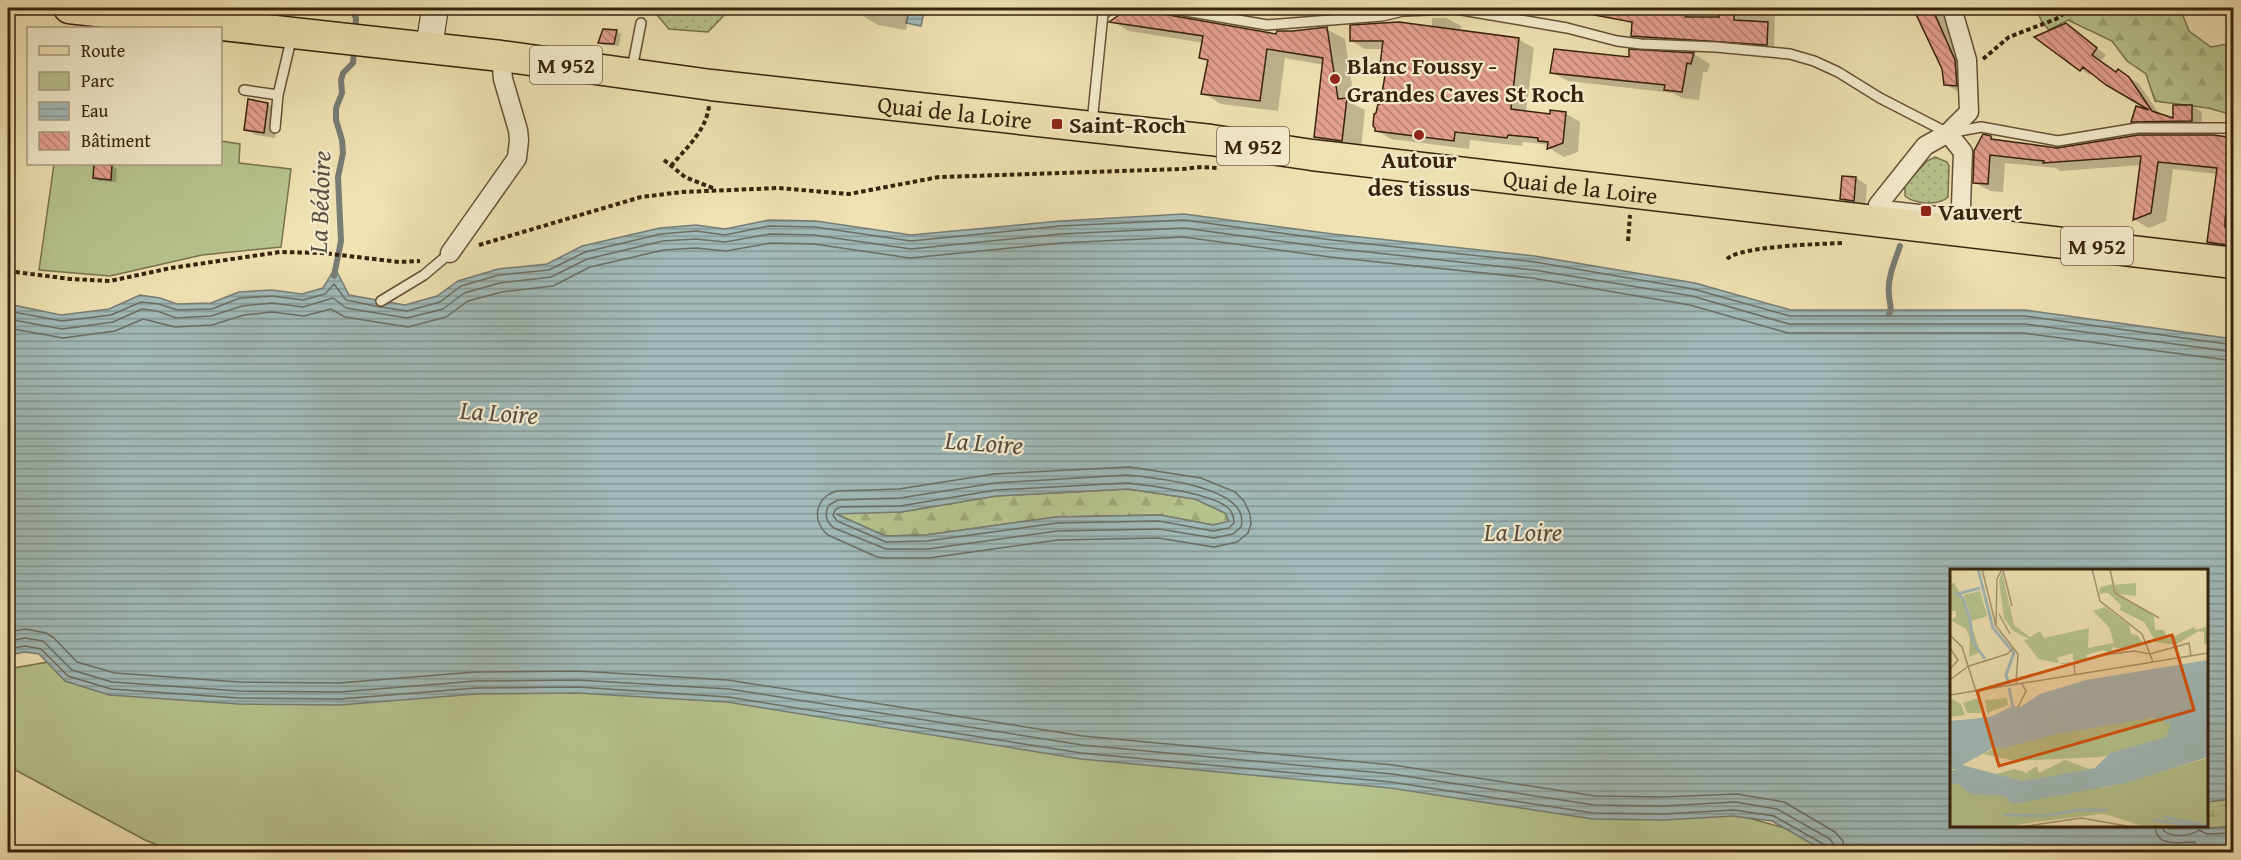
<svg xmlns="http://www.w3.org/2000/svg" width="2241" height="860" viewBox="0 0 2241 860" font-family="'Gentium Book Plus',serif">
<defs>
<pattern id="grass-dots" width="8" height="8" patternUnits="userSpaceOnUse" patternTransform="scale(1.5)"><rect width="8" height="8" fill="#b7c48e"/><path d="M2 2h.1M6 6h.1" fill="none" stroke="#9ea879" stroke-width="1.8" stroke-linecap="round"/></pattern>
<pattern id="forest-firs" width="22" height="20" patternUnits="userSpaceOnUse" patternTransform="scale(1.5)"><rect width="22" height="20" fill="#b7c48e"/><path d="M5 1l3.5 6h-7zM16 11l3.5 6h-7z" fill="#9ea879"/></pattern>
<pattern id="wetland-marsh" width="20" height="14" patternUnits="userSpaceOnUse" patternTransform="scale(1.5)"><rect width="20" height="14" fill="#b7c48e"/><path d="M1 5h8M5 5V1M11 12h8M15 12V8" fill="none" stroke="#9ea879"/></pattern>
<pattern id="water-rules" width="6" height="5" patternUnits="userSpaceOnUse" patternTransform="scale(1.5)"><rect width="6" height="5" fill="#a1bab9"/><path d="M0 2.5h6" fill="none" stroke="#849795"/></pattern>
<pattern id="building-back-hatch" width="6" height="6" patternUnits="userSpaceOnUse" patternTransform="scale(1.5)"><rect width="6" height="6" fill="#e3a08f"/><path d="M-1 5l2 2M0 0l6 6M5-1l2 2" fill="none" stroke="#b98273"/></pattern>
</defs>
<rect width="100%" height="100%" fill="#f0e2b3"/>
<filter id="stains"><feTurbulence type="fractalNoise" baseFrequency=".00333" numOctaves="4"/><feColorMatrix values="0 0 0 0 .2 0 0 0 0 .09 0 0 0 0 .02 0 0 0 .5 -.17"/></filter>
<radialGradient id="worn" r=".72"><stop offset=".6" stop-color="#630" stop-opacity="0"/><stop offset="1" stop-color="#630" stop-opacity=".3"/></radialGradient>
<path fill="url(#grass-dots)" stroke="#78734e" stroke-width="1.5" d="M651,8H731L708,32L669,29Z
M1935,157L1947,162L1949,166L1948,197C1939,206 1914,204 1905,196V185L1927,161Z"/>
<path fill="url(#forest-firs)" stroke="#78734e" stroke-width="1.5" d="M2036,8H2180L2189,31L2211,47L2233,43V115L2208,108L2155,101L2146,74L2127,61L2112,41L2068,20L2049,30L2042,22Z
M1128,489L1195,499L1225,513L1229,522L1213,525L1160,515L1056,517L926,535L885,536L834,513L901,512L996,496Z"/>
<path fill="url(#wetland-marsh)" stroke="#78734e" stroke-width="1.5" d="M2222,799H2233V827L2170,829L2164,826H2206L2207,802Z"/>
<path fill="#b7c48e" stroke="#78734e" stroke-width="1.5" d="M221,141L240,144L239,163L291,169L281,247L202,255L110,276L39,270L54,164H220Z
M676,553L1702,805L1871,852H175L145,840L8,766V669Z"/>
<path fill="url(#water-rules)" stroke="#777d75" stroke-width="1.5" fill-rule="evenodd" d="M910,8H925L921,26L906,23Z
M1184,214L1333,234L1535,256L1695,283L1791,310H2025L2233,339V799L2207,802L2206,570H1952V826H2164L2171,829L2233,827V845L2199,852H1826L1772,821L1733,816L1664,820L1593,819L1390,788L1081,759L727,702L577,693L476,694L340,705L239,704L109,695L65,681L39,654L25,652L8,655V304L61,315L109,309L140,295L160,298L177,304L211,303L239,292L272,290L302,294L323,288L335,268L349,295L405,305L437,296L458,281L498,269L547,264L582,246L660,228L696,225L725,229L769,220L816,221L911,235L1060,221ZM1128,489L1195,499L1225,513L1229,521L1213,525L1160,515L1056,517L926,535L885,536L836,514L901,512L996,496Z"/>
<path fill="#0003" d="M862,8H910L906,30L878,25L861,15Z
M1131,8L1277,35L1326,29L1345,39L1355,105L1365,110L1361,150L1335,147L1316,136L1324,65L1285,58L1278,111L1221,104L1203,93L1209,62L1201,57L1204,43L1129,31L1112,21Z
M1618,8H1647V11L1655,8H1680L1683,12L1692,18L1720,19L1721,8H1775L1774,48L1640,39L1632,35L1634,24L1616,18Z
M1915,8H1944L1971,70L1962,94L1945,84L1943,69Z
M1994,8H2026L2004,15Z
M1323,10L1328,13L1329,16L1317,17L1312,14L1311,11Z
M1432,18H1446L1461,26L1459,34L1518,39L1534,48L1526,112L1551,115L1565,113L1580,122L1578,152L1564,157L1549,148V145L1523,142L1522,146L1470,140L1469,149L1391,139L1376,130L1387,70L1384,49H1365L1350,40L1351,27L1432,28Z
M2066,25L2106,55L2101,61L2117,73L2119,71L2139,84L2160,115L2175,120L2192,106L2202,112V126L2143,127L2133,121L2156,112L2107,84L2092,72L2090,75L2080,69Z
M616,31L621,34L619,46L604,45L599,43Z
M1631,51L1694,54L1710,64L1707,72H1703L1699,100L1682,98L1673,93L1568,81L1551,72L1630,58Z
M268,104L279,111L275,138L256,135L245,129Z
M2138,136L2234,137V251L2223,250L2208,242L2217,174L2173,169L2166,221L2149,228L2135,220L2142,165L2060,171L2056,168L2005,163L2003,192L1990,191L1975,183L1991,137L1999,142L2059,149Z
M112,166L117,169L116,182L99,181L94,178Z
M1856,178L1867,185L1865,207L1853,205L1841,199Z"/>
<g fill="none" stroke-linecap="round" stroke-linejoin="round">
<path stroke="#6c6e64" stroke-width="1.5" d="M381,307L407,311L440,302L461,286L499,275L549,270L585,252L661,234L696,231L725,235L769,226L815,227L911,241L1060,226L1184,220L1332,240L1535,262L1693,289L1790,316H2024L2234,345
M8,311L62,321L111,315L141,302L159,304L177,310L212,309L240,298L272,296L303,300L325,294L334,284L346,300L380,307
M8,319L62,329L113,322L142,309L157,311L176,318L211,316L242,306L272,303L303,307L333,298L346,308L407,318L443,309L464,293L500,283L551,277L587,259L663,241L696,239L725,242L770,234L814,235L911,249L1061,234L1184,228L1331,248L1534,270L1692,296L1789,324H2024L2234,352
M8,328L63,338L115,331L143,319L175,327L212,325L244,315L272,312L304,316L331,309L345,317L408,327L446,317L468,301L502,292L553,286L590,267L664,250L696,248L726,251L771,243L814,244L910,258L1061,243L1183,237L1330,257L1532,278L1690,305L1788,333H2023L2234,361
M1130,467L1201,478L1235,492L1244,501L1250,514L1251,524L1248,533L1237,542L1214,547L1158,538L1058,540L929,558H886L877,557L828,535C811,521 815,497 837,491L899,489L994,474Z
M1127,475C1153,478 1252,486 1241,527L1233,534L1214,538L1159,529L1057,531L928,549H886L834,528C826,522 824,514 829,505L838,500L900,498L995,483Z
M1127,483C1148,485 1218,494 1230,510C1233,514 1234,518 1234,523L1229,528L1213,531L1159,521L1057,523L927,541L886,542L837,521L833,515L835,510L840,507L900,506L996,490Z
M8,632L25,629L46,633L54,638L77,662L115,673L239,682L339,683L475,672L578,671L728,680L1083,736L1393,765L1595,796L1663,797L1737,794L1784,802L1835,832L1843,841L1845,852
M8,641L25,638L43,641L72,670L112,682L239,691L340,692L476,681L577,680L729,689L1082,745L1392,774L1594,805L1663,806L1735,802L1777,809L1830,839L1834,845L1835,852
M8,649L25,646L41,649L68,676L111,689L239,698L340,699L476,688L577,687L728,697L1081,753L1391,782L1593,813L1663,814L1734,810L1774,816L1825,845L1828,852
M2155,826C2156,848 2179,842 2195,842V852
M2162,826L2164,831C2173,838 2191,836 2199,830L2207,834L2234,833"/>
<path stroke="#777d75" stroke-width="6" d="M351,8L356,18L355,33
M334,276L341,241L338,177L343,153L342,140L336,120V108L342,93L341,80L343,73L353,63L354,49
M1889,314C1893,308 1889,303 1889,295C1887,278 1895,261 1900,246"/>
</g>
<path fill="url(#building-back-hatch)" stroke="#38220e" stroke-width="1.5" d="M1129,8L1276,34L1277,31H1293L1327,27L1338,99L1347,98L1342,141L1314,137L1323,58L1267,49L1260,101L1201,94L1208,60L1199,58L1203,36L1109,22Z
M1594,8H1676V10L1685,11V17H1719V8H1734V20L1768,22L1767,45L1631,36L1632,22L1594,15Z
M1913,8H1932L1955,60L1957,86L1944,85L1942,69Z
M1399,22L1519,38L1511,109L1550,114V110L1566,112L1563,143L1547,149L1548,142L1538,141V138L1508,135L1507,138L1455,132L1454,141L1375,131V128L1373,126L1374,114L1376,113L1378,104H1380L1386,70L1380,65L1383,41H1350V25Z
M2066,23L2097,48L2092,55L2116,72L2118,69L2129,77L2152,111L2173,118V105H2192V121L2131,122L2136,106L2149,110L2106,85L2083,67L2080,71L2034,37Z
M603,29L617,30L614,44L598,43Z
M1554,49L1629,57V49L1694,53L1691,64L1687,63L1682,92L1664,90L1665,85L1550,73Z
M248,99L268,103L264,133L244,130Z
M1983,134L1991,136V139L2057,148L2138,135H2214L2234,138V156L2225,220V227L2234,228V246L2207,242L2217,168L2158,162L2151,213L2133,220L2141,156L2043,163L2044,161L1990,155L1988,184L1973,183L1974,151Z
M94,164L112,165L111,180L93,178Z
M1842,176L1856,177L1854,201L1840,199Z"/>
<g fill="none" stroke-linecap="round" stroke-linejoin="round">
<g stroke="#665237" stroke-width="12">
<path id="lane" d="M1168,8L1267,25L1382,16L1403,11L1456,9L1567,28L1617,41L1641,44L1716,47L1790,54L1814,61L1838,72L1880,98L1948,133L1981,127L2058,141L2137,128H2234
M632,69L641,23
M244,90L278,95
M1092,123L1103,14L1112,8
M275,128L278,95L292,36
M1879,205L1960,214
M381,301L424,275L450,253"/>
</g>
<g stroke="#665237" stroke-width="21">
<path id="street" d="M1948,133L1963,152L1960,231
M1875,221L1878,205L1925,146L1948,133L1969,112L1967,60L1952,8
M450,253L517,158L519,140L518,130L503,79L501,56"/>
</g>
<g stroke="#38220e" stroke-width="28">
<path id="secondary" d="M429,48L435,8"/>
</g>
<g stroke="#38220e" stroke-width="33">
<g id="primary">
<path id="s1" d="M69,8L501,56L711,85L1211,140L1312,155L2234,263"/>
</g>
</g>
<path stroke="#38220e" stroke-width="4" stroke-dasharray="4.5 3" stroke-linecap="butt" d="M8,40C18,57 11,84 8,103
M1983,59L2009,37L2056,19L2072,8
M664,160L685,177L715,189
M671,166C686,148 706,131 709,106
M1628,241L1630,215
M479,245L641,197L682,192L778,188L849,194L939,177L1183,169L1202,167L1218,168
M1727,259C1739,246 1822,244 1843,243
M8,271L70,279L110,281L171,268L280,252L323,253L399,262L420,261"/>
<use href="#lane" stroke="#f5ecce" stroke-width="9"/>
<use href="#street" stroke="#f5ecce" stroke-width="18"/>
<use href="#secondary" stroke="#f5ecce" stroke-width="26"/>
<use href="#primary" stroke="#f0e2b3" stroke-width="30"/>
</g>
<g fill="#8f2418" stroke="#f5ecce" stroke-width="2">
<circle cx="1335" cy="79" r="6"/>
<rect x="1051" y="118" width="12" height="12" rx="3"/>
<circle cx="1419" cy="135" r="6"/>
<rect x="1920" y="205" width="12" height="12" rx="3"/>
</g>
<g text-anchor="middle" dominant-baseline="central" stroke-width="4.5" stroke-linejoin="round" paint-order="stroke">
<g fill="#f5ecce" stroke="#715f48" stroke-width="1.5">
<rect x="530" y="46" width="72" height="38" rx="4.5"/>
<rect x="1217" y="127" width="72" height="38" rx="4.5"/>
<rect x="2061" y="227" width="72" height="38" rx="4.5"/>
</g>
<g font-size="22" font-weight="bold" fill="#38220e">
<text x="566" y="65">M 952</text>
<text x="1253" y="146">M 952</text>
<text x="2097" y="246">M 952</text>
</g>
<g font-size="24" font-weight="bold" fill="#38220e" stroke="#f5ecce" text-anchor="start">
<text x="1347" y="65">Blanc Foussy -<tspan x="1347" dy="28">Grandes Caves St Roch</tspan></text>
<text x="1069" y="124">Saint-Roch</text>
<text x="1419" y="159" text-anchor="middle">Autour<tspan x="1419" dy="28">des tissus</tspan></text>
<text x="1938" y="211">Vauvert</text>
</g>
<g font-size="24" fill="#38220e" stroke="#f5ecce">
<text stroke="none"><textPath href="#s1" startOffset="892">Quai de la Loire</textPath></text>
<text stroke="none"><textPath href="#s1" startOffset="1522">Quai de la Loire</textPath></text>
</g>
<g font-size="26" font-style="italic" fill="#585041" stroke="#f5ecce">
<text transform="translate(319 202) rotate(-88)">La Bédoire</text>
<text transform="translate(499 412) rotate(4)">La Loire</text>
<text transform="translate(984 442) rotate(4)">La Loire</text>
<text x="1523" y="531">La Loire</text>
</g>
</g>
<g transform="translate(1950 569)">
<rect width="258" height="258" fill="#f0e2b3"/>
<path d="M186,14V27L167,25L163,16ZM65,200L83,206L87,210L73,212L46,205ZM150,243L169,248L152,245L40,258Z" fill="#b7c48e"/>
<path d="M52,2L64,56L80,68L90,62L94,69L139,59L138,79L164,74L159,58L143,42L155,38L179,56L181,65L187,66L193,74L175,80L162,78L161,85L154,81L136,86L138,91L123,92V84L107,89L109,94L122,93L118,96L88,90L74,71L79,70L63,62L54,49L49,12ZM4,14L13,28L30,83L19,88L20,70L16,60L0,51L6,48V42H1L0,38V15ZM163,15L166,24L196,41L204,48L205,61H214L218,70L244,58L246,61L258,57V74L254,75V63L249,62L225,76L206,73L194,53L170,41L171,36L158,24L149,25L150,18ZM115,191L139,200L87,210L77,203L87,197L89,204Z" fill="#b7c48e"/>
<path d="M30,22L37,47L22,52L14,26ZM0,129L11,135L15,146L0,148ZM29,129L31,144H17L13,134ZM57,129L58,136L37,144L35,131ZM232,149L223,172L150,188L65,192L33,185L100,153ZM258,189V258H195L149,243L54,258H0V206L93,224L158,218Z" fill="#b7c48e"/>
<path d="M258,91V188L176,214L69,234H61L55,227L21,225L8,215H0V202L7,200H0V152L40,148L63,137L70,138L90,125L136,111ZM202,149L221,155L216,168L160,184L145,199L73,212L12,196L45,178L54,179L108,165Z" fill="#a1bab9" fill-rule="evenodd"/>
<path fill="none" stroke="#a1bab9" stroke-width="3" d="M28,0L43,59L64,84L56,106L59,115M30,19L7,25L13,29L20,51L23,73L35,90M59,119L63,138M54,246L95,247L127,241H158M214,248L258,257M203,251L254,258"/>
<path fill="none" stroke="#a69571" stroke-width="1.5" d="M32,0L46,57L68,85L66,115M142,0L150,32L192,65L203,93M160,0L165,24L209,49M53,1L62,37M49,45L60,65M46,57L47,10L52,0M0,66L12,78L26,122M0,79L8,91L0,100M16,98L57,85L64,79M125,106L124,94L154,86L184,82L200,85L239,74L241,87M0,111L16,99M0,126L258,84M68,138L76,122L72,115M71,258L131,249L183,258"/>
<path fill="#d6540c" fill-opacity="0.15" stroke="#d6540c" stroke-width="3" d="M222,66L244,141L49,197L27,122Z"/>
<rect width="258" height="258" fill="none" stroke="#38220e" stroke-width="3"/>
</g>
<rect width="2241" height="860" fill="none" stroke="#f0e2b3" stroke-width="30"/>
<rect x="9" y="9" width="2223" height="842" fill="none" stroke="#38220e" stroke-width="3"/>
<rect x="15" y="15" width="2211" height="830" fill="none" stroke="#38220e" stroke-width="1.5"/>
<rect x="27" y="27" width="195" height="138" fill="#f5ecce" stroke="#a99b81" stroke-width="1.5"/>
<rect x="39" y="46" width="30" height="9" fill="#f0e2b3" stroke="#a99b81" stroke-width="1.5"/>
<text x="81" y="57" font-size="18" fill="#38220e">Route</text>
<rect x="39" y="72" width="30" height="18" fill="#b7c48e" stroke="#a99b81" stroke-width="1.5"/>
<text x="81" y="87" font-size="18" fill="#38220e">Parc</text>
<rect x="39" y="102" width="30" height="18" fill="url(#water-rules)" stroke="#a99b81" stroke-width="1.5"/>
<text x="81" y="117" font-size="18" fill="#38220e">Eau</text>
<rect x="39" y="132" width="30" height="18" fill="url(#building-back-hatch)" stroke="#a99b81" stroke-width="1.5"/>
<text x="81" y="147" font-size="18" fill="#38220e">Bâtiment</text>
<rect width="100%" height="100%" filter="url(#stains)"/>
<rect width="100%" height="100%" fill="url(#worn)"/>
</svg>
